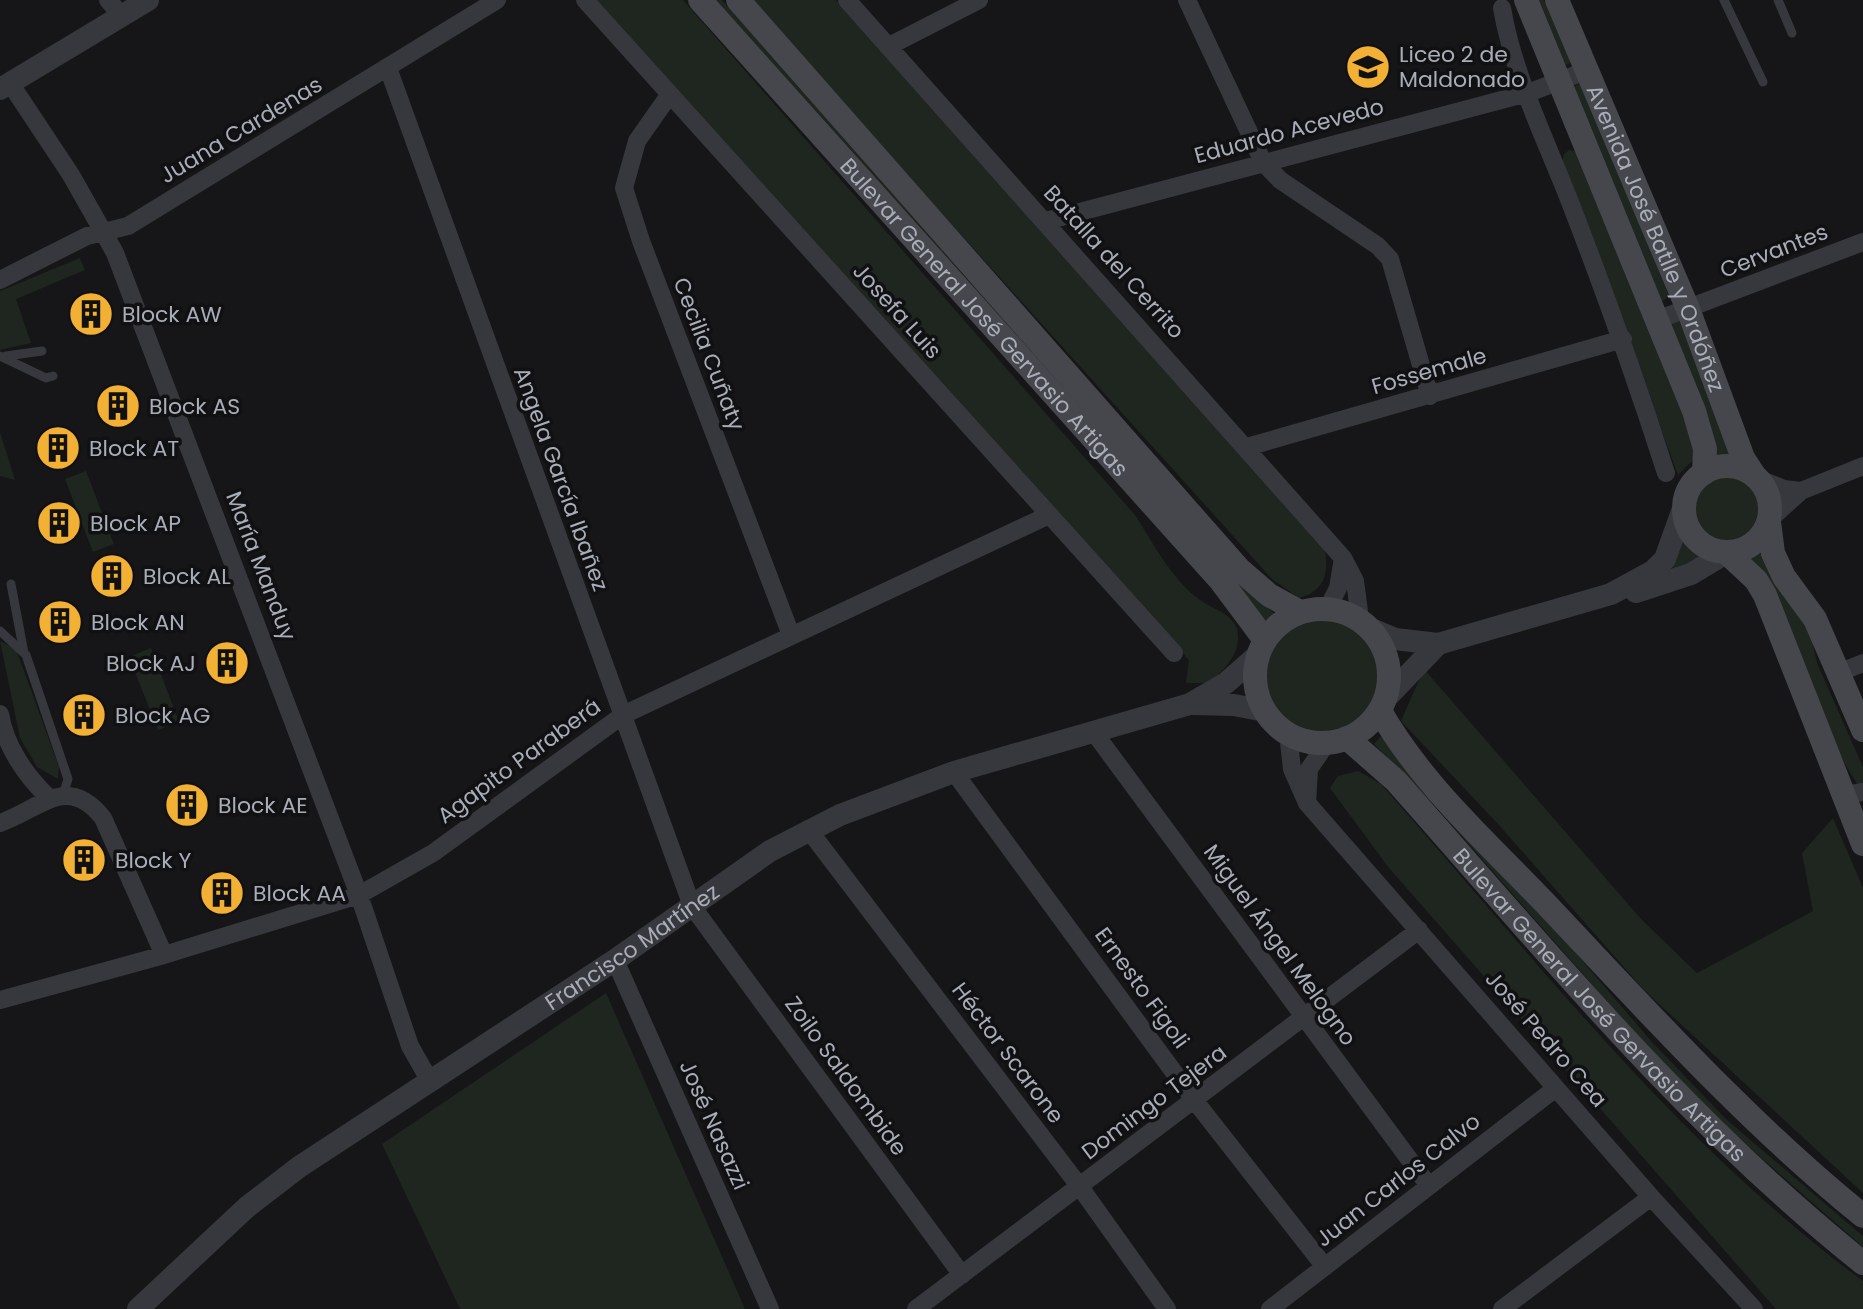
<svg xmlns="http://www.w3.org/2000/svg" width="1863" height="1309" viewBox="0 0 1863 1309" font-family="Poppins,sans-serif">
<rect width="100%" height="100%" fill="#161618"/>
<path fill="#1e261f" d="M597,0H683L1135,515C1153,543 1172,580 1200,600C1214,610 1238,615 1238,636C1239,656 1222,671 1210,683H1186L1189,660Z
M711,0H722L1274,614L1267,622Z
M749,0H836L1324,546C1329,571 1327,590 1299,598L1272,579Z
M1539,0H1544L1572,61L1568,65L1565,64Z
M1582,82L1669,296L1661,302L1573,87Z
M1569,150L1575,151L1686,420L1695,458L1678,475L1562,162L1564,154Z
M80,258L85,270L16,299L31,343L0,350V291Z
M1677,320L1680,322L1734,457H1716L1669,323Z
M0,432L15,480L0,476Z
M86,471L114,544L93,552L65,479Z
M1692 508a33 33 0 1 1 66 0a33 33 0 1 1-66 0Z
M1683,540L1706,557L1661,575Z
M1762,545L1811,635L1817,663L1863,767V784L1859,787L1833,744L1743,558Z
M1264 676a58 58 0 1 1 116 0a58 58 0 1 1-116 0Z
M0,641L16,649L59,767L58,779L37,767L20,738Z
M151,648L179,722L158,730L129,657Z
M1424,669L1641,919L1697,973L1813,911L1802,853L1833,818L1863,888V1193L1644,990L1498,824L1401,721Z
M1381,736L1508,874L1652,1042L1727,1120L1863,1236V1247L1724,1125L1647,1047L1436,807L1374,744Z
M1358,771L1381,784C1533,956 1677,1144 1863,1281V1309H1776L1389,868L1330,788L1338,776Z
M606,993L745,1309H460L382,1144Z"/>
<g fill="none" stroke-linecap="round" stroke-linejoin="round">
<path stroke="#37383d" stroke-width="9" d="M1724,0L1763,82
M1778,0L1792,33
M0,356L46,378L53,376
M6,356L42,351
M11,584L24,653
M0,631L26,655L68,779L63,795"/>
<path stroke="#37383d" stroke-width="18" d="M108,0L122,16
M585,0L1174,653
M847,0L1343,558L1355,581L1360,619
M1187,0L1263,162L1280,180L1378,246L1390,259L1430,396
M1502,8C1513,73 1544,136 1568,197C1604,289 1636,380 1666,473
M889,46L979,0
M388,68L692,906L962,1275
M10,83L71,175L115,253L359,895L410,1046L431,1083
M670,94L637,141L624,188L641,241L791,635
M1046,221L1528,93L1588,70
M0,280L87,236L128,226L497,0
M1657,320L1863,242
M1247,447L1623,339
M1757,478L1784,489L1801,491
M1770,519L1801,491L1863,466
M1328,608L1338,588L1343,558
M1838,673L1863,663
M0,714C5,746 26,776 49,798
M1093,731L1429,1186
M1288,733L1292,769L1307,803L1651,1197L1754,1309
M954,772L1195,1101L1325,1267
M1845,795L1863,792
M1307,803L1309,769L1327,743
M0,823C40,809 67,773 103,818L164,955
M808,829L1080,1187L1167,1309
M615,960L770,1309
M0,1000L164,955L359,895L433,853L623,715L1049,515
M916,1309L1419,930
M1270,1309L1556,1088
M1502,1309L1651,1197"/>
<g stroke="#37383d" stroke-width="22">
<path d="M0,89L148,0"/>
<path d="M1636,592L1691,574L1726,553"/>
<path d="M1371,629L1395,639L1438,644L1611,594L1653,571L1665,559L1684,506"/>
<path d="M1386,698L1438,644"/>
<path d="M1192,704L1234,705L1265,711"/>
<path id="s1" d="M138,1309L247,1207L299,1167L615,960L770,851L840,815L954,772L1190,704L1226,683L1259,654"/>
</g>
<g stroke="#45474d" stroke-width="24">
<path id="s2" d="M700,0L1221,581L1265,640"/>
<path d="M738,0L1239,569L1269,595L1300,612"/>
<path d="M1526,0L1694,411L1705,449L1704,473"/>
<path id="s3" d="M1557,0L1688,309L1743,458L1754,475"/>
<circle cx="1727" cy="509" r="43"/>
<path d="M1769,522L1773,553L1784,577L1815,619L1863,730"/>
<path d="M1727,553L1756,580L1765,595L1863,844"/>
<circle cx="1322" cy="676" r="67"/>
<path d="M1380,711C1422,785 1488,843 1546,904C1648,1012 1747,1122 1863,1216"/>
<path id="s4" d="M1347,738L1396,781C1545,949 1687,1123 1863,1263"/>
</g>
</g>
<defs>
<g id="school-disc" transform="scale(2.3)"><circle r="9.5" fill="#f2b134" stroke="#111113"/><path d="M0-5L7-2L0 1L-7-2ZM-4 1L0 2.5L4 1V4Q0 6-4 4Z" fill="#111"/></g>
<g id="building-disc" transform="scale(2.3)"><circle r="9.5" fill="#f2b134" stroke="#111113"/><path d="M-4-6H4V6H1V3H-1V6H-4ZM-2.5-4.3h1.7v1.8h-1.7ZM.8-4.3h1.7v1.8H.8ZM-2.5-1h1.7V.8h-1.7ZM.8-1h1.7V.8H.8Z" fill="#111"/></g>
</defs>
<g fill-rule="evenodd">
<use href="#school-disc" x="1368" y="67"/>
<use href="#building-disc" x="91" y="314"/>
<use href="#building-disc" x="118" y="406"/>
<use href="#building-disc" x="58" y="448"/>
<use href="#building-disc" x="59" y="523"/>
<use href="#building-disc" x="112" y="576"/>
<use href="#building-disc" x="60" y="622"/>
<use href="#building-disc" x="227" y="663"/>
<use href="#building-disc" x="84" y="715"/>
<use href="#building-disc" x="187" y="805"/>
<use href="#building-disc" x="84" y="860"/>
<use href="#building-disc" x="222" y="893"/>
</g>
<g text-anchor="middle" dominant-baseline="central" stroke-width="7" stroke-linejoin="round" paint-order="stroke">
<g font-size="22" fill="#a8adb8" stroke="#111113" text-anchor="start">
<text x="1399" y="54">Liceo 2 de<tspan x="1399" dy="25">Maldonado</tspan></text>
<text x="122" y="314">Block AW</text>
<text x="149" y="406">Block AS</text>
<text x="89" y="448">Block AT</text>
<text x="90" y="523">Block AP</text>
<text x="143" y="576">Block AL</text>
<text x="91" y="622">Block AN</text>
<text x="196" y="663" text-anchor="end">Block AJ</text>
<text x="115" y="715">Block AG</text>
<text x="218" y="805">Block AE</text>
<text x="115" y="860">Block Y</text>
<text x="253" y="893">Block AA</text>
</g>
<g font-size="22" fill="#a8adb8" stroke="#111113">
<text transform="translate(241 130) rotate(-31)">Juana Cardenas</text>
<text transform="translate(1289 131) rotate(-15)">Eduardo Acevedo</text>
<text stroke="none"><textPath href="#s3" startOffset="258">Avenida José Batlle y Ordóñez</textPath></text>
<text transform="translate(1774 251) rotate(-21)">Cervantes</text>
<text transform="translate(1114 262) rotate(48)">Batalla del Cerrito</text>
<text transform="translate(897 311) rotate(48)">Josefa Luis</text>
<text stroke="none"><textPath href="#s2" startOffset="426">Bulevar General José Gervasio Artigas</textPath></text>
<text transform="translate(709 354) rotate(69)">Cecilia Cuñaty</text>
<text transform="translate(1429 371) rotate(-16)">Fossemale</text>
<text transform="translate(561 479) rotate(70)">Angela García Ibañez</text>
<text transform="translate(261 566) rotate(69)">María Manduy</text>
<text transform="translate(519 761) rotate(-36)">Agapito Paraberá</text>
<text transform="translate(1280 945) rotate(54)">Miguel Ángel Melogno</text>
<text stroke="none"><textPath href="#s1" startOffset="614">Francisco Martínez</textPath></text>
<text transform="translate(1142 988) rotate(54)">Ernesto Figoli</text>
<text stroke="none"><textPath href="#s4" startOffset="368">Bulevar General José Gervasio Artigas</textPath></text>
<text transform="translate(1546 1039) rotate(49)">José Pedro Cea</text>
<text transform="translate(1008 1053) rotate(53)">Héctor Scarone</text>
<text transform="translate(846 1076) rotate(54)">Zoilo Saldombide</text>
<text transform="translate(1154 1102) rotate(-37)">Domingo Tejera</text>
<text transform="translate(714 1125) rotate(66)">José Nasazzi</text>
<text transform="translate(1398 1180) rotate(-38)">Juan Carlos Calvo</text>
</g>
</g>
</svg>
